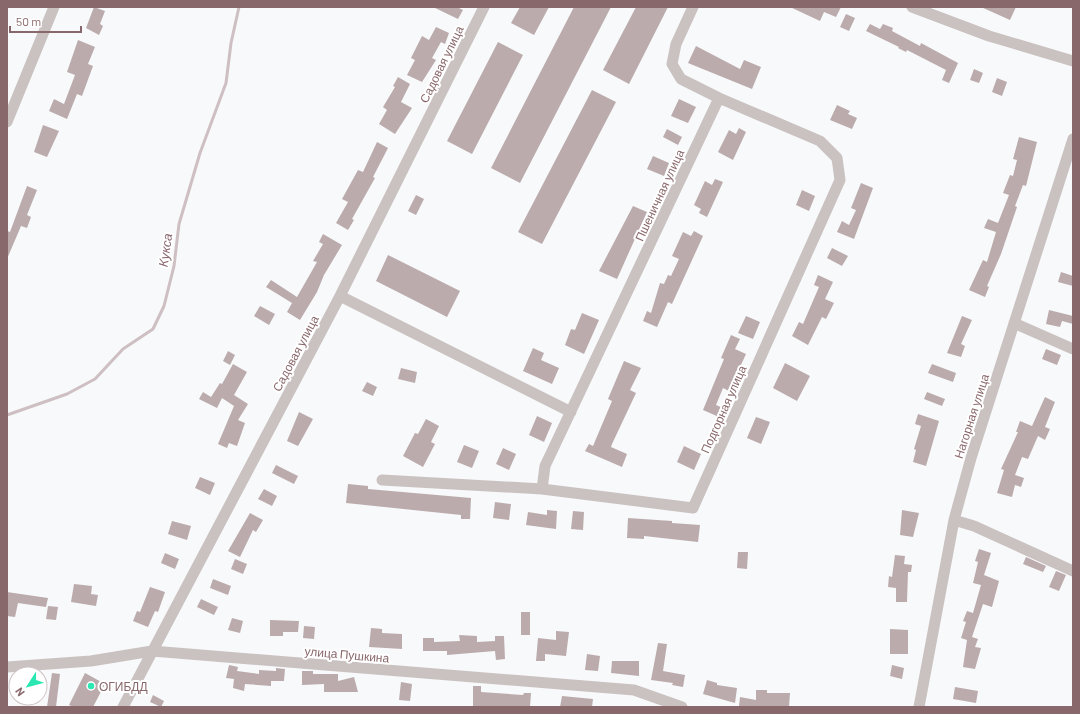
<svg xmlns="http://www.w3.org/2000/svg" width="1080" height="714" viewBox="0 0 1080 714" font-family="Barlow,sans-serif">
<rect width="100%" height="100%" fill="#f8f9fa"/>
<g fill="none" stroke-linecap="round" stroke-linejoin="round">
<path stroke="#cebfc3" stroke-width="3" d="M7,415L67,394L95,379L123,349L153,329L164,306L174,266L179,224L200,153L226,83L231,43L239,7"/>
</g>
<path fill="#bbabad" d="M94,7L105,11L100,24L103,26L99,35L86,28Z
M433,7H457L463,10L458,19Z
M520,7H549L534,35L511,23Z
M574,7H611L520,183L491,168Z
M636,7H668L629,84L603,70Z
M790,7H841L836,17L824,12L820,21Z
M981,7H1016L1010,20Z
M846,14L855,18L849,31L840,27Z
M870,24L880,29L883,24L893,28L892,31L920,46L921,43L958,63L949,83L942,80L946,70L907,50L906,52L898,48L899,47L866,31Z
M436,27L449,33L445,44L441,42L432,58L436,60L422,82L407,75L415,60L411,58L422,36L429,40Z
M78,40L95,47L88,64L93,66L82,96L77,94L67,119L49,111L54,99L64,104L75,75L67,72Z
M498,42L523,55L472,154L447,141Z
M696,46L740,69L744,60L761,67L752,89L688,63Z
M974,69L983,73L979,83L970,80Z
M398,77L410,84L401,102L412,108L395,134L379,124L387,110L383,107L395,87L393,86Z
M997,78L1007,82L1002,96L992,92Z
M592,90L616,102L542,244L518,232Z
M679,99L696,107L688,123L671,116Z
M837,105L850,111L848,114L857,118L852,129L830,120Z
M43,125L59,131L47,157L34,152Z
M739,128L746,132L733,160L718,152L729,130L736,134Z
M667,129L682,137L678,145L663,137Z
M1019,137L1037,142L1026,186L1023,185L1015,206L1017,207L1001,254L987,286L989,287L985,297L969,290L983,260L987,262L996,232L984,228L988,219L998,223L1009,195L1003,193L1010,175L1013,176L1017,160L1013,159Z
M377,142L388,148L373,177L375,178L352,219L354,220L348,230L336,223L348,202L342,199L358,170L363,172Z
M653,156L669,163L664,176L647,169Z
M715,179L723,182L707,217L699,213L701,209L694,205L705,181L712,185Z
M861,183L873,188L854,239L837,232L842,221L849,225L856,210L851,208Z
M27,186L37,190L27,215L31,217L27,228L21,226L7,259V231L10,232Z
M802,190L815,196L809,211L796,205Z
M416,195L424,199L416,215L408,211Z
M633,206L647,212L617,279L599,271Z
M694,231L703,236L672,304L668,302L657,327L643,321L647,311L651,313L660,283L664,284L668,275L671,276L679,259L672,256L683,232L691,236Z
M323,234L342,245L324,275L317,292L300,320L287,312L292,303L266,287L271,280L297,297L317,262L313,261L323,244L319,242Z
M832,248L848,256L842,266L827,258Z
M388,255L460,291L447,317L376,281Z
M1061,272L1073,276V286L1058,282Z
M818,275L833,282L825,299L834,303L826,319L822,317L808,345L792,336L799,322L803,324L819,287L814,285Z
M260,306L275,314L269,325L254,316Z
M1049,310L1073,316V324L1062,321L1060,327L1046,324Z
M582,313L599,320L584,354L565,345L571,329L575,330Z
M746,316L760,322L753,339L738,333Z
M962,316L972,320L961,344L965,346L961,357L947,353Z
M731,335L740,339L735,349L746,354L729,391L723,388L716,405L723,408L719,417L703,410L724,359L721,358Z
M533,348L544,353L541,360L559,368L552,384L523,371Z
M1046,349L1061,355L1057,365L1042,359Z
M228,351L235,355L230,365L223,361Z
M624,361L641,368L630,390L636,393L612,444L611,447L627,454L622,467L585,451L589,444L593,446L601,427L612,401L608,399Z
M785,363L810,376L797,401L773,388Z
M233,364L247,372L234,395L248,404L238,420L245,423L237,446L229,443L227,448L218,444L234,406L222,398L217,408L199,399L203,392L211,397L220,383L222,384Z
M932,364L956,373L953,382L928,373Z
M401,368L417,372L415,383L398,379Z
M367,382L377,387L373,396L362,391Z
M927,392L945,399L942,406L924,399Z
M1045,397L1055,402L1045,427L1050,429L1045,440L1038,436L1028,459L1022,457L1015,475L1024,478L1021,487L1015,485L1012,497L997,493L1004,470L1001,469L1018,432H1016L1020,421L1032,426Z
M299,412L313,419L298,446L287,441Z
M918,414L939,421L926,466L913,462L916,450L914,449L921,426L915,424Z
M537,416L552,423L544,442L529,435Z
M756,417L770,422L761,444L747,438Z
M426,419L439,426L431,442L435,444L423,467L403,456L415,433L418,434Z
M464,445L479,451L472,468L457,462Z
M684,446L701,454L694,470L677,462Z
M503,448L516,454L509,470L496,464Z
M276,465L298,476L294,484L272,473Z
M200,477L215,483L210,495L195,488Z
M348,484L368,486V489L471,498L470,519H461V515L346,503Z
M264,489L277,496L272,506L258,499Z
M495,502L511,504L509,520L493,518Z
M547,510L557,511L556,529L526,525L528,512L547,515Z
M902,510L919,513L913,537L900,535Z
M573,511L584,512L583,530L571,529Z
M250,513L263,520L256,532L253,530L240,557L228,551Z
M628,518L672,521V523L700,525L698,542L644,536V539L627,538Z
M172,521L191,526L187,540L168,534Z
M979,549L991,553L984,575L999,581L992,607L983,604L972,637L978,639L975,647L981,648L975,669L963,667L967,640L961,638L966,622L963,621L967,611L973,613L981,585L973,583L978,562L975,561Z
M738,552H748L747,569L737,568Z
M165,553L179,559L175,569L161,563Z
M895,555L905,556L904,564L912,565L911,572H908L907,602H896V588L888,587L889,576L892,577Z
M1026,557L1046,566L1043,572L1023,564Z
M235,559L247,564L243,574L231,569Z
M1056,571L1066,575L1059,591L1049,587Z
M213,579L231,586L228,595L210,588Z
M74,584L92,586L91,594L98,595L96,606L71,602Z
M150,587L165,592L158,612L155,611L148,627L133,621L137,611L140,612Z
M7,592L48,598L46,607L18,603L15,617L7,616Z
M201,599L218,607L214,615L197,607Z
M48,606L58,607L56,620L46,619Z
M521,612H530V635H521Z
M232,618L243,621L240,633L228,630Z
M270,620L299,621L298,632H283V636H270Z
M304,626L315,627L314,639L303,638Z
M371,628L382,629V633L402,634V649L369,647Z
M890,629L908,630V654H890Z
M556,631L569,632L566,656L545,654V661H536L538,638L556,640Z
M459,635L477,636V642L495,641V636H504L505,659L496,660L495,651L447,655V651H423V638H434V642L460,641Z
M658,643L667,644L663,671L685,675L683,687L672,685L673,683L651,680Z
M587,654L600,656L598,671L585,670Z
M612,661H639V676L611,673Z
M229,665L238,667L237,671L259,674V670L276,671V668L285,669L284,681H271V686L245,684L244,691L233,688L234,679L226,678Z
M892,665L904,668L902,679L890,676Z
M302,671H313V674H338V681L354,677L358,692H324V684L302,685Z
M52,673L60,674L56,707H47Z
M85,673L105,684L93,707H74L69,705Z
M707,680L717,683V685L737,688L735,703L703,694Z
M401,682L412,684L410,701L399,700Z
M473,686H481V692L523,695L524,693H531L530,707H473Z
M955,687L978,691L976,703L953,699Z
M756,690H767V693H790L789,707L739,706L740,697L756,700Z
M153,695L164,701L161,707L150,702Z
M562,696L593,699L592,707H560Z"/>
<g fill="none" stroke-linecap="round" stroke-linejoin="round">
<path stroke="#cac1c1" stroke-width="11" d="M912,7L989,36L1073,61
M7,122L54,7
M340,296L571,412
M1014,323L1073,349
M382,480L542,489L693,508L840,180L837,158L820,141L719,98
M542,489L545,466L719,98L681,79L672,64L676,44L693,7
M954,520L974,526L1073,571
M7,667L91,661L152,651L634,690L682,707
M123,707L340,296L484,7
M919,707L954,520L971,458L1073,139"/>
</g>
<circle fill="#2be7b1" stroke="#fff" stroke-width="1.5" cx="91" cy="686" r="4"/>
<g text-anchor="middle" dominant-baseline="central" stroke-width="4" stroke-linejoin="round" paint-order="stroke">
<g font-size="12" fill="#89686b" stroke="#fff">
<text transform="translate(441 64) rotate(-64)">Садовая улица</text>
<text transform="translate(659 195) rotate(-65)">Пшеничная улица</text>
<text transform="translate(295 353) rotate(-62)">Садовая улица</text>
<text transform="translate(723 409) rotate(-66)">Подгорная улица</text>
<text transform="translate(971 416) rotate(-72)">Нагорная улица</text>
<text transform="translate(347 654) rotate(5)">улица Пушкина</text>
</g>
<g font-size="12" fill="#89686b" stroke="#fff" text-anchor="start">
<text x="99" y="686">ОГИБДД</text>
</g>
<g font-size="13" font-style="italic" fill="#8b6972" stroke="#fff">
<text transform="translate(165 250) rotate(-82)">Кукса</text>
</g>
</g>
<rect width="1080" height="714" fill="none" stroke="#89686b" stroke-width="16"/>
<g transform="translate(28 686) rotate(234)"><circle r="19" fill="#ffffff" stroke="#d0c3c4"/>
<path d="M0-3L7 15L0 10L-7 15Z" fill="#2be7b1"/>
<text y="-6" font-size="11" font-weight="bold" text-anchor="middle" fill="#89686b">N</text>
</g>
<path d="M10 26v6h71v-6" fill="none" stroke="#89686b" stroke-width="2"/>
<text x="16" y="26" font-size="12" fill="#89686b" stroke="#ffffff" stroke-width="3" paint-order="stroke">50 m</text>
</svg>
